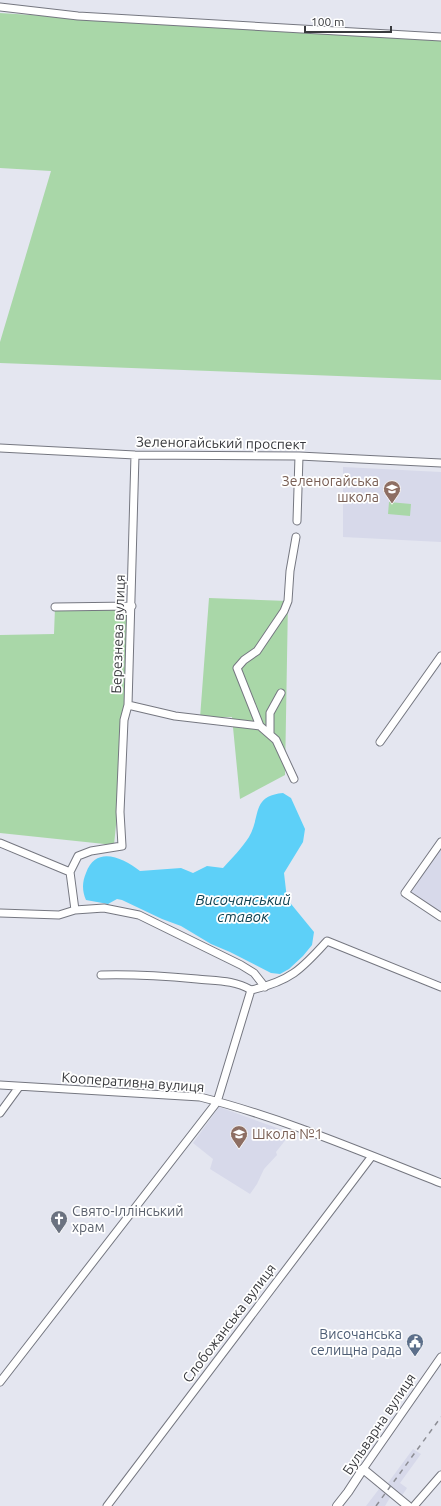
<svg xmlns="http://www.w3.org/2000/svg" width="441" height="1506" viewBox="0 0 441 1506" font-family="Ubuntu,sans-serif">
<rect width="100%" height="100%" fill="#e4e6f0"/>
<path fill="#d7d9ea" d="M343,467L441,472V542L343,537Z
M441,846V915L409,892Z
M219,1107L291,1133L276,1152L277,1155L264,1169L257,1184L250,1194L210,1169L213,1159L193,1143Z
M413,1449L421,1454L400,1483L407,1488L401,1497L394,1491L385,1506H366L379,1489L382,1491Z"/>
<path fill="#a9d7a8" d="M0,13L441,41V380L0,363V342L51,171L0,168Z
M389,502L411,504L410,516L388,514Z
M209,598L288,601L285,775L240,799L232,717L200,718Z
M132,606L128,705L114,845L0,833V635L54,634L55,607Z"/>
<path fill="#5dd0f8" d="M283,793L291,798L305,829L303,842L284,873L287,899L314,932L312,945L303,956L289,969L280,974L271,973L230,952L211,944L181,926L162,919L122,900L117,899L108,904L86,900C82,891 82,882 86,873C96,845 123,858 140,871L181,868L193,873L207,866L223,868C232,858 242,848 249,837C261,817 251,796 283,793Z"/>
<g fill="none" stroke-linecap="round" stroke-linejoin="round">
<g stroke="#757780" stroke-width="9">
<path id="minor" d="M0,7L78,16L441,37
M0,448L135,455L299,456L441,463
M135,455L128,705L175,716L260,726
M297,521L299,456
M55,607L132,606
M270,734V713L281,693
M380,742L441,656
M294,779L276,740L260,726L237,668L244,660L257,651L284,611L288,601L290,571L296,537
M441,842L405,893L441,917
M0,843L70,872
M75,910L70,872L78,856L91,851L122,846L120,812L124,720L128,705
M0,913L59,915L75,910L104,908L139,915L241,965L254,973L265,987
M101,975C134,974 164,976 197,979C217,981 234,980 251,990C290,981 301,970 327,941L441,987
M0,1085L200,1097C283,1118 362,1152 441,1183
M0,1113L19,1087
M0,1382L217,1102L251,990
M363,1469L441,1357
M107,1506L372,1156
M414,1506L441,1475"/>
</g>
<g stroke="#757780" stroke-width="10">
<path id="tertiary" d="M337,1506L348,1492L363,1469L408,1506"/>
</g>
<use href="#minor" stroke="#fff" stroke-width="7"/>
<use href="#tertiary" stroke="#fff" stroke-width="8"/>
<path stroke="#8c8d94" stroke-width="1.5" stroke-dasharray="5 5" stroke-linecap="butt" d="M376,1506L441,1417"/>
</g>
<defs>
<g id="school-pin" transform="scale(0.9)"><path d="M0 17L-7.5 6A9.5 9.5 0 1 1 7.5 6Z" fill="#8d6e63" stroke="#fff"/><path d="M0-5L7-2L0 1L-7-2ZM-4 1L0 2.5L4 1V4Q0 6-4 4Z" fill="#fff"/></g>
<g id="church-pin" transform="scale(0.9)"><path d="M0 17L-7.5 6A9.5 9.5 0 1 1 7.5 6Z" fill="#6b7280" stroke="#fff"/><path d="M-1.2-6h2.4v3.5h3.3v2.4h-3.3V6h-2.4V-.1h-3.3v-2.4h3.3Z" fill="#fff"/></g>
<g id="civic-pin" transform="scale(0.9)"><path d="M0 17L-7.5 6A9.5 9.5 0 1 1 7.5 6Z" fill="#5c6f8a" stroke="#fff"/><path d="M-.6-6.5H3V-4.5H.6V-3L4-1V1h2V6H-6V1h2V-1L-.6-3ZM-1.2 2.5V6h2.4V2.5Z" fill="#fff"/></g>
</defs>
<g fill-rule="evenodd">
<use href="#school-pin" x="392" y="489"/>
<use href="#school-pin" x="239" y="1134"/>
<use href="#church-pin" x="59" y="1219"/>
<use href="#civic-pin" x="415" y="1342"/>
</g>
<g text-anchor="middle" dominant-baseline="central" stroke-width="3.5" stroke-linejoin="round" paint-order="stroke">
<g font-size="14" fill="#38393d" stroke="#fff">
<text transform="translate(221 443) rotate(1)">Зеленогайський проспект</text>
<text transform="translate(118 634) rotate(-88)">Березнева вулиця</text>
<text transform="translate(133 1082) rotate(4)">Кооперативна вулиця</text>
<text transform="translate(229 1323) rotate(-53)">Слобожанська вулиця</text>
<text transform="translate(379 1424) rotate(-56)">Бульварна вулиця</text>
</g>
<g font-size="14" fill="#785e54" stroke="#fff" text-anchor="end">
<text x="379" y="481">Зеленогайська<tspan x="379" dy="16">школа</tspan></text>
<text x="252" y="1134" text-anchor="start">Школа №1</text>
</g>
<g font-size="14" fill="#5b616d" stroke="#fff" text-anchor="start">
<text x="72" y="1211">Свято-Іллінський<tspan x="72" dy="16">храм</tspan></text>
</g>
<g font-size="14" fill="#4e5e75" stroke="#fff" text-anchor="end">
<text x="402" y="1334">Височанська<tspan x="402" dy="16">селищна рада</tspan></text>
</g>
<g font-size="15" font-style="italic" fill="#0d4151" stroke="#fff">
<text x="243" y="899">Височанський<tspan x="243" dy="17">ставок</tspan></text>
</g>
</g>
<path d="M305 26v6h86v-6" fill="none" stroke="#38393d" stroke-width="2"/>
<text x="311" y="26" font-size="12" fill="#38393d" stroke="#ffffff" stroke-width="3" paint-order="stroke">100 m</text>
</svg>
